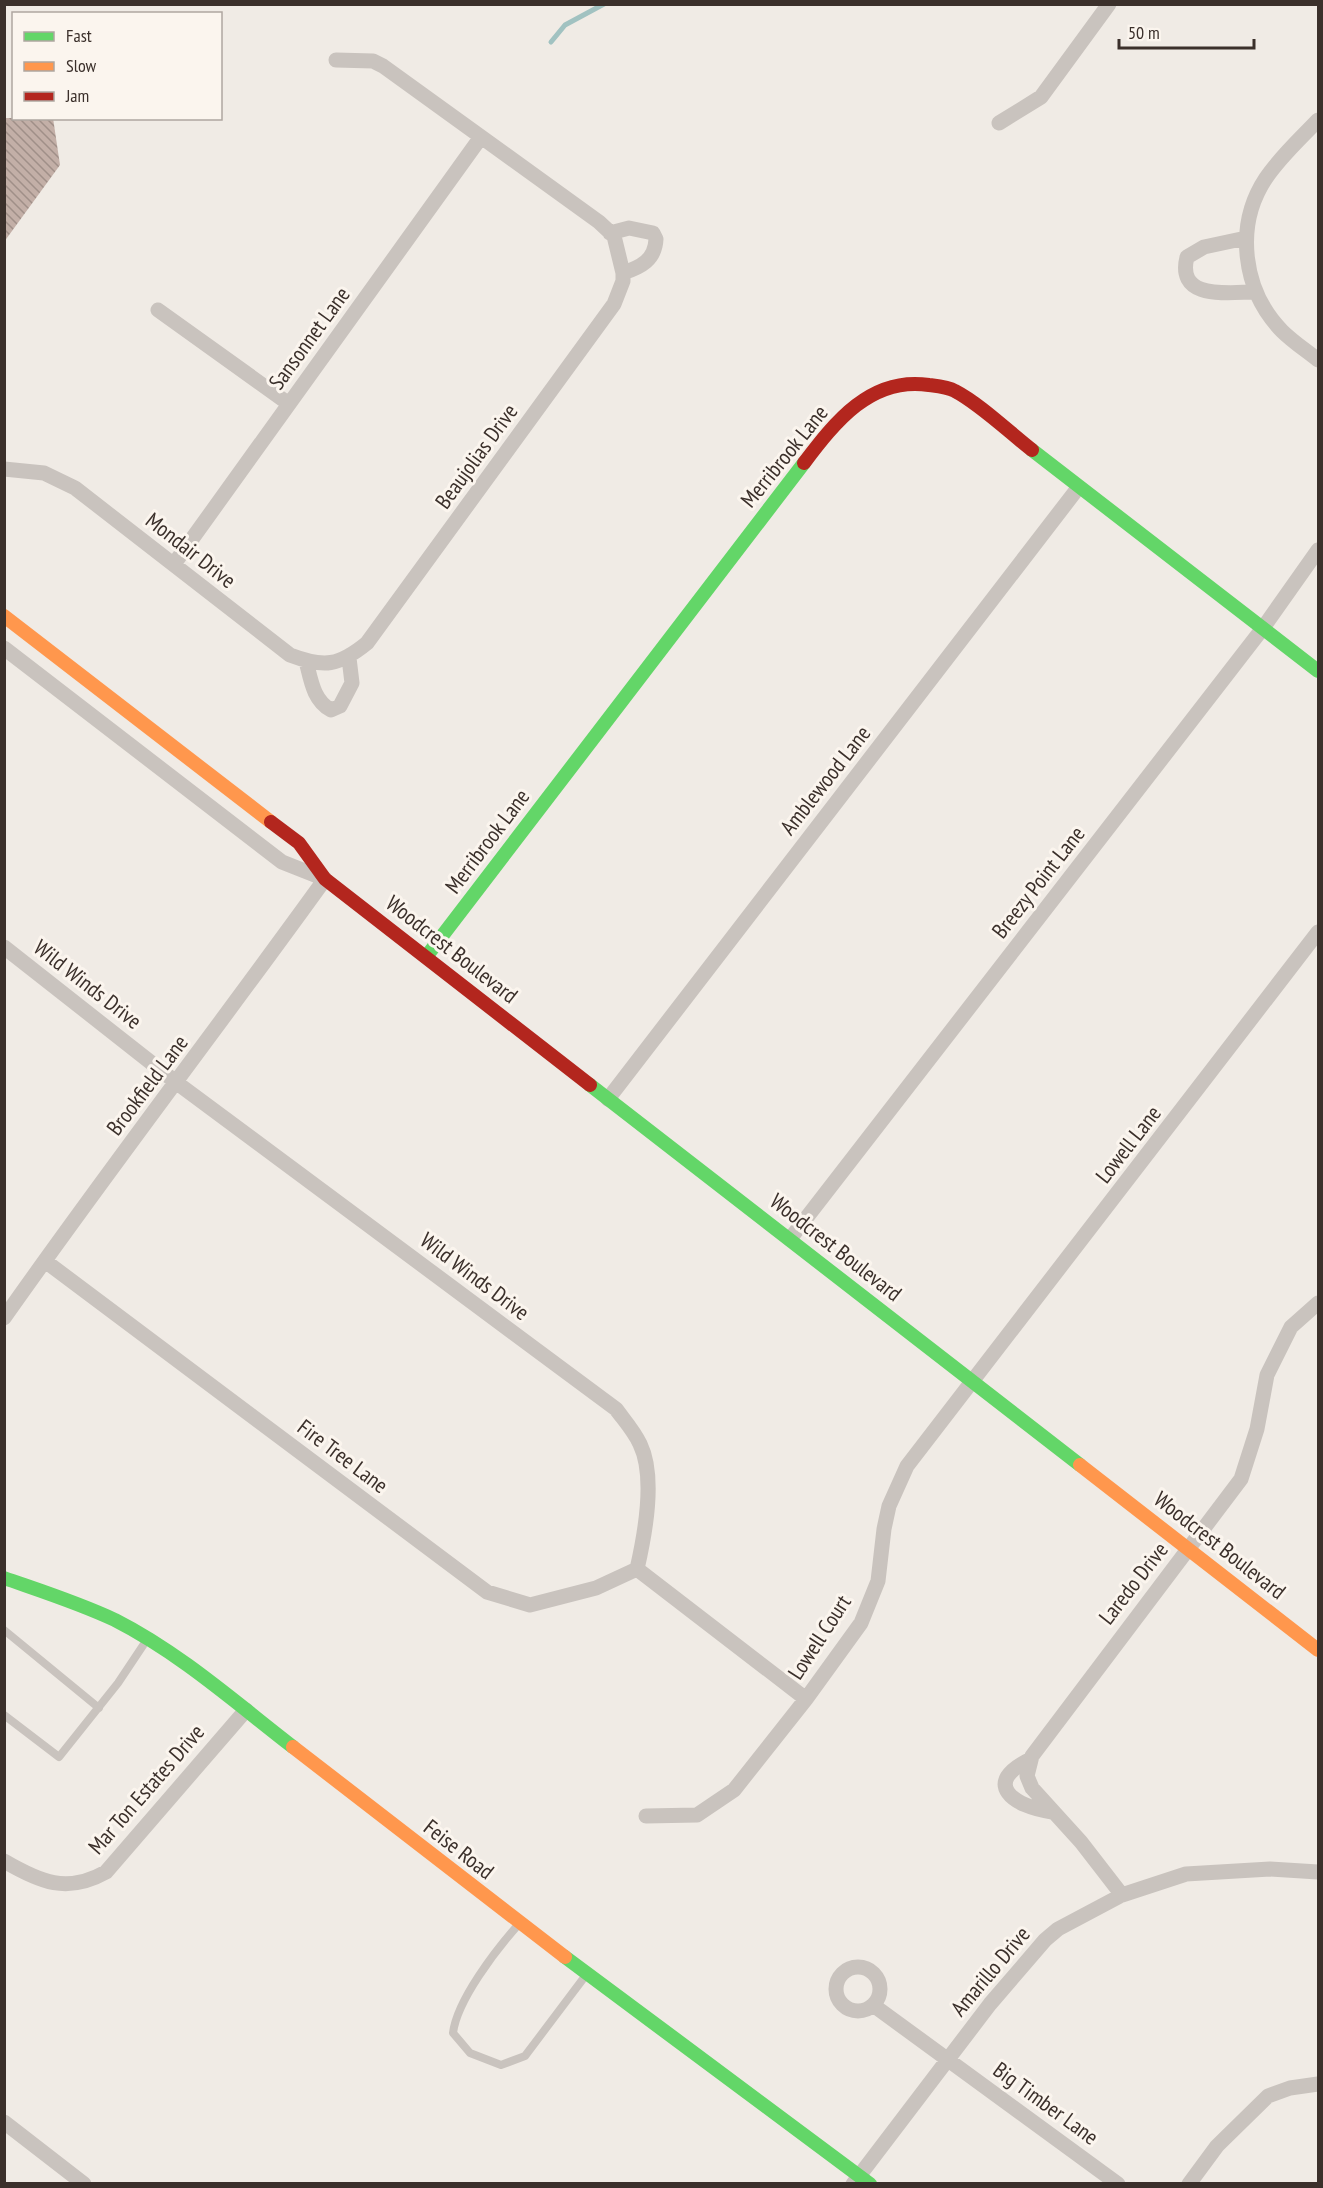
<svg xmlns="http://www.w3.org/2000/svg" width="1323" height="2188" viewBox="0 0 1323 2188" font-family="'PT Sans Narrow',sans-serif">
<defs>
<pattern id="building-back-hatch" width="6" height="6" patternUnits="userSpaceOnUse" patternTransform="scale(1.5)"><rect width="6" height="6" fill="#c3afa7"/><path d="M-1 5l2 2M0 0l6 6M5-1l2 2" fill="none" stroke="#a08f88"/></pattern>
</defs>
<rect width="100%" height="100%" fill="#f0ebe5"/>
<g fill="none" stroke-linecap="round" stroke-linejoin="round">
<path stroke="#a1c2c1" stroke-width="5" d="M551,42L565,25L604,4"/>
</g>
<path fill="url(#building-back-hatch)" d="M4,118H53L60,165L4,242Z"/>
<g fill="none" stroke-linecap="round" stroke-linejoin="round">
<path stroke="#c9c3be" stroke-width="8" d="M4,1630L99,1708
M4,1715L59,1757L118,1683L146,1641
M518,1925C496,1950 457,2000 453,2033L470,2053L501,2065L525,2056L586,1975"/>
<path stroke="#c9c3be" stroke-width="15" d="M1318,120C1300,139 1280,157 1266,178C1234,226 1243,291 1282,331C1293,342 1307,351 1318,360
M999,123L1041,97L1109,4
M610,233L629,228L653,233L656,239C655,260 641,267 623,273
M1246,238L1204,247L1187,257C1176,301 1229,292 1256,292
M158,310L289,404
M4,469L44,473L75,488L290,655C324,668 339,666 367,643L614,304L623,281V273L614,236L599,222L383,66L373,61L336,60
M174,564L481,137
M4,648L282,862L325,879C219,1026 108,1170 4,1318
M306,661C311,680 313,700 331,710L340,706L352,683L349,658
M4,947L177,1083L616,1409C624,1420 634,1431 640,1444C656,1477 645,1534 637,1569L806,1699
M608,1099L1078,488
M790,1239L1263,628L1318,550
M45,1261L487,1592L530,1605L596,1588L637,1569
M1031,1759C980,1783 1014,1807 1052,1812
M646,1816L697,1815L734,1790L806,1699L861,1623L878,1581L884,1529L889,1506L907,1466L1318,932
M4,1861C40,1882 67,1894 106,1872L246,1710
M1122,1895L1081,1842L1032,1788L1027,1776L1032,1756L1241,1479L1257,1429L1267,1375L1291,1327L1318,1303
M836 1989a22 22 0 1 1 44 0a22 22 0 1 1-44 0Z
M873,2005L1118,2184
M4,2122L84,2184
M853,2184L990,2004L1045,1940L1058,1929L1122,1895L1186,1874L1270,1869L1318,1872
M1189,2184L1217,2146L1268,2096L1290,2088L1318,2084"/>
<path stroke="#63d668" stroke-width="14" d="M1032,450L1318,671
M426,957L804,463
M590,1085L1080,1465
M4,1578C41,1591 79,1603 115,1620C180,1653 236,1703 293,1747
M565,1957L870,2184"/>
<path stroke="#ff974d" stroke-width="14" d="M4,616L271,822
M1080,1465L1318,1650
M293,1747L565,1957"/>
<path stroke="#b3261e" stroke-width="14" d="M804,463C835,422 871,376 929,385C937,386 948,387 955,391C980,404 1010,433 1032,450
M271,822L299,843L325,879L590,1085"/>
</g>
<g text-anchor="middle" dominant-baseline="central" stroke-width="6" stroke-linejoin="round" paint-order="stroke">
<g font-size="22" fill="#3b302b" stroke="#fbf5ee">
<text transform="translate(309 338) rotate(-54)">Sansonnet Lane</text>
<text transform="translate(476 456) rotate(-54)">Beaujolias Drive</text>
<text transform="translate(784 456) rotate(-51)">Merribrook Lane</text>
<text transform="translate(191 550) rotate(38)">Mondair Drive</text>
<text transform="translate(825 780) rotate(-52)">Amblewood Lane</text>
<text transform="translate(487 841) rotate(-53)">Merribrook Lane</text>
<text transform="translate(1038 882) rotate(-52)">Breezy Point Lane</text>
<text transform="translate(452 949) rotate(38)">Woodcrest Boulevard</text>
<text transform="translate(88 984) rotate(38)">Wild Winds Drive</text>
<text transform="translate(147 1085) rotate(-53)">Brookfield Lane</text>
<text transform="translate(1128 1144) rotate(-52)">Lowell Lane</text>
<text transform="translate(836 1247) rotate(38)">Woodcrest Boulevard</text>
<text transform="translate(475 1276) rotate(37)">Wild Winds Drive</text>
<text transform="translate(343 1456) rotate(37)">Fire Tree Lane</text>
<text transform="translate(1220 1545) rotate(38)">Woodcrest Boulevard</text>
<text transform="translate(1133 1583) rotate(-52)">Laredo Drive</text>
<text transform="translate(819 1637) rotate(-57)">Lowell Court</text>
<text transform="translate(146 1789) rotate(-49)">Mar Ton Estates Drive</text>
<text transform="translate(459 1849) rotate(38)">Feise Road</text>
<text transform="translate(990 1971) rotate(-50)">Amarillo Drive</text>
<text transform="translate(1046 2103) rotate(36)">Big Timber Lane</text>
</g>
</g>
<rect width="1323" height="2188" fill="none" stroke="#3b302b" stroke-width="12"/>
<rect x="12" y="12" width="210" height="108" fill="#fbf5ee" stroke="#aea6a0" stroke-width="1.5"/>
<rect x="24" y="32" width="30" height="9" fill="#63d668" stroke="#aea6a0" stroke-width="1.5"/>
<text x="66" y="42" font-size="18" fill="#3b302b">Fast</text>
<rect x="24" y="62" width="30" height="9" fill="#ff974d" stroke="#aea6a0" stroke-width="1.5"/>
<text x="66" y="72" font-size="18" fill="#3b302b">Slow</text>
<rect x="24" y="92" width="30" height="9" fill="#b3261e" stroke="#aea6a0" stroke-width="1.5"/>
<text x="66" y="102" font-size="18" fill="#3b302b">Jam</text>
<path d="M1119 39v9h135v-9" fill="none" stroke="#3b302b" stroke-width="3"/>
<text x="1128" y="39" font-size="18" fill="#3b302b" stroke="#fbf5ee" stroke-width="4.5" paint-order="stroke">50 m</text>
</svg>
